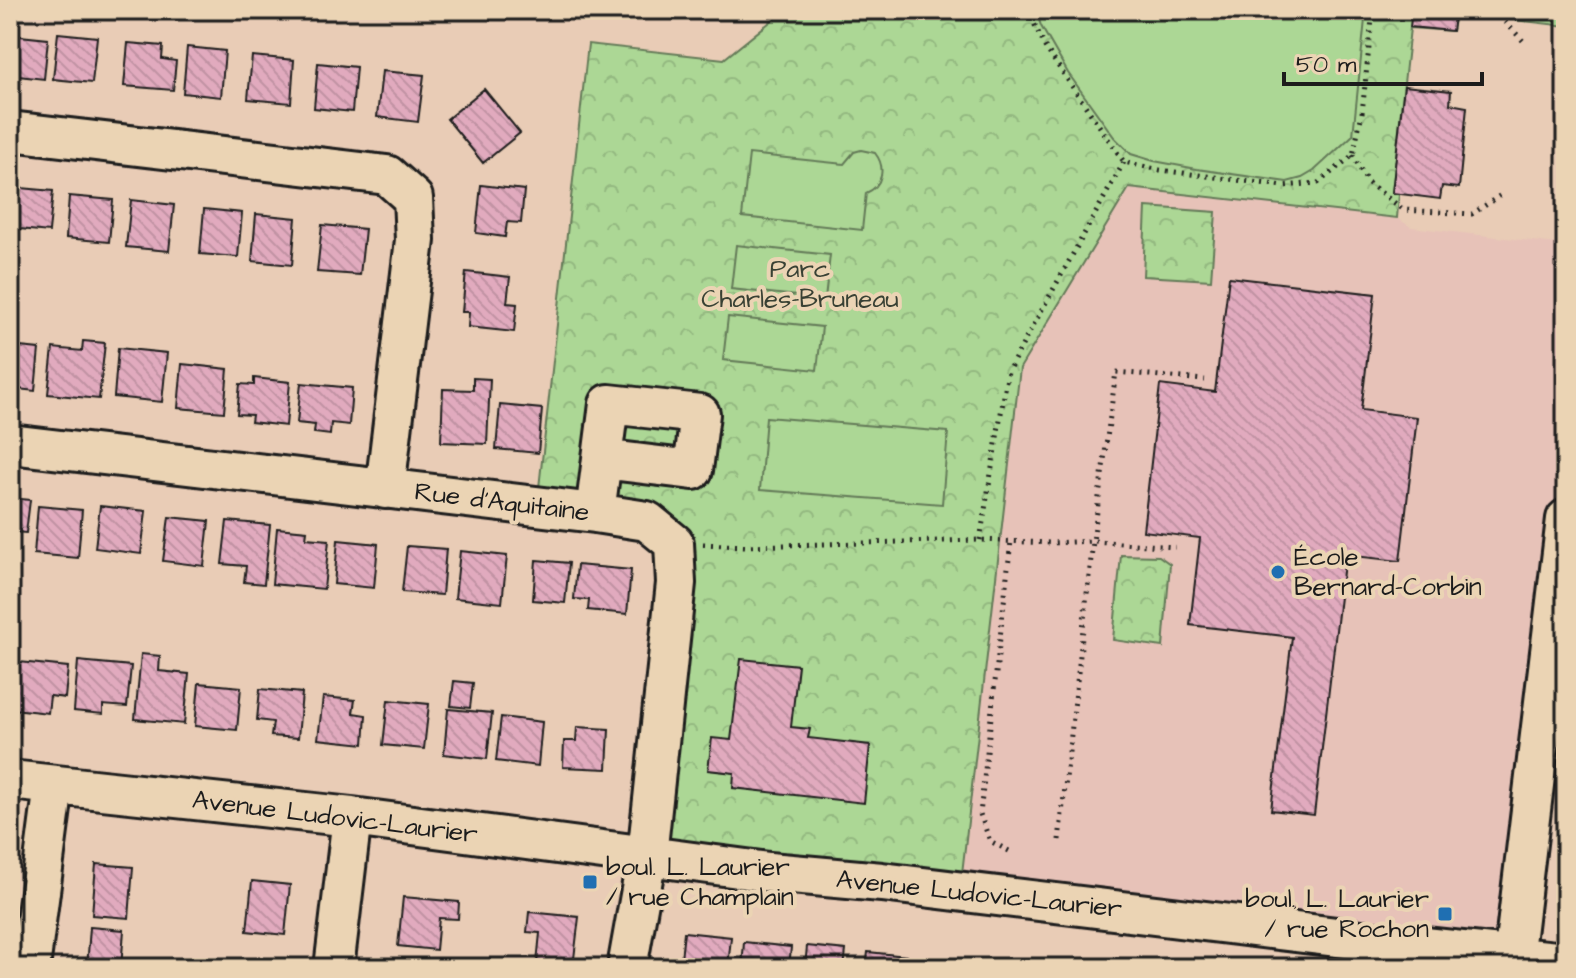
<svg xmlns="http://www.w3.org/2000/svg" width="1576" height="978" viewBox="0 0 1576 978" font-family="'Architects Daughter',sans-serif">
<defs>
<pattern id="forest-crowns" width="20" height="18" patternUnits="userSpaceOnUse" patternTransform="scale(2)"><rect width="20" height="18" fill="#acd795"/><path d="M2 6a3 3 0 1 1 6 0M12 15a3 3 0 1 1 6 0" fill="none" stroke="#93b880"/></pattern>
<pattern id="building-back-hatch" width="6" height="6" patternUnits="userSpaceOnUse" patternTransform="scale(2)"><rect width="6" height="6" fill="#e1aabe"/><path d="M-1 5l2 2M0 0l6 6M5-1l2 2" fill="none" stroke="#c092a3"/></pattern>
</defs>
<rect width="100%" height="100%" fill="#e9ccb6"/>
<filter id="ink" filterUnits="userSpaceOnUse"><feTurbulence type="fractalNoise" baseFrequency=".0125" numOctaves="2"/><feDisplacementMap in="SourceGraphic" scale="16" xChannelSelector="R" yChannelSelector="G"/><feConvolveMatrix kernelMatrix="1 2 1 2 8 2 1 2 1" color-interpolation-filters="sRGB"/></filter>
<g filter="url(#ink)">
<path fill="#e7c2b8" d="M1129,188L1397,218L1411,227L1566,245V514L1514,956L960,891L1020,368Z"/>
<path fill="url(#forest-crowns)" stroke="#647a58" stroke-width="2" d="M785,10H1566V26L1455,13L1452,31L1410,28L1392,193L1399,194L1397,218L1129,188L1020,368L960,891L647,856L674,543L537,506L588,44L724,59Z
M1146,207L1216,212L1211,280L1143,276Z
M1121,555L1159,556L1170,564L1163,647L1113,640Z"/>
<path fill="#acd795" stroke="#647a58" stroke-width="2" d="M1036,10H1366L1353,135L1314,171L1302,178L1287,182L1197,169L1154,161L1131,154L1114,137L1068,73L1041,26Z
M861,150L875,153C886,167 883,186 866,193L862,230L742,217L749,154L844,164L854,152Z
M736,245L830,255L825,299L731,289Z
M728,317L822,327L817,370L723,360Z
M766,417L948,432L942,504L760,490Z"/>
<path fill="url(#building-back-hatch)" stroke="#1c1c1c" stroke-width="2" d="M1412,10H1455L1452,31L1410,27Z
M58,33L97,37L92,83L53,79Z
M10,35L48,39L44,79L10,75Z
M128,43L163,46L162,59L176,61L173,90L124,86Z
M187,47L225,51L221,97L183,93Z
M252,56L294,60L291,103L248,99Z
M318,63L356,67L352,112L314,108Z
M382,71L424,75L418,122L377,117Z
M1404,86L1451,91L1450,104L1467,107L1459,188L1442,186L1440,199L1392,193Z
M484,89L520,133L483,163L447,119Z
M481,185L524,190L521,223L507,222L505,237L476,233Z
M10,187L53,191L49,232L10,228Z
M69,196L113,200L109,242L66,238Z
M131,200L174,205L169,251L126,247Z
M204,209L242,213L238,257L200,254Z
M256,214L296,218L292,265L252,261Z
M322,225L365,229L360,275L317,272Z
M466,272L510,277L507,303L517,304L514,332L468,327L469,312H462Z
M1229,277L1375,294L1361,410L1417,417L1400,561L1345,555L1314,815L1271,810L1292,637L1190,625L1200,538L1143,531L1160,385L1215,392Z
M83,341L105,343L99,399L48,394L53,348L82,351Z
M10,346L39,349L35,391L10,388Z
M118,348L167,353L162,402L114,397Z
M182,364L228,369L224,412L178,408Z
M254,378L290,382L286,426L251,422L252,415L237,414L240,384L254,385Z
M473,378L490,379L487,444L441,442L443,389L473,390Z
M301,383L352,388L349,425L331,423L330,435L314,433L315,425L297,423Z
M500,405L542,409L538,453L496,449Z
M10,498L30,500L26,533L14,532L12,549H10Z
M38,506L82,510L78,558L34,554Z
M100,506L146,511L141,554L95,548Z
M169,517L209,521L204,566L163,561Z
M227,521L270,525L264,584L244,582L246,566L222,564Z
M277,528L307,531L306,538L329,540L324,589L272,584Z
M338,540L378,544L374,588L334,584Z
M407,546L446,549L442,595L402,592Z
M460,551L507,556L502,603L455,598Z
M536,560L569,563L565,603L533,600Z
M577,565L631,570L627,614L588,610L589,600L574,599Z
M141,654L160,656L159,671L189,674L184,724L135,719Z
M741,659L798,665L791,727L810,729L808,738L870,745L864,803L733,788L734,773L708,770L712,738L731,740Z
M78,661L131,666L127,707L103,705V714L74,711Z
M19,662L68,667L65,698L50,696L48,713L14,709Z
M454,681L473,683L470,708L451,706Z
M199,683L241,687L237,730L195,726Z
M260,689L302,693L298,738L271,736L273,722L257,720Z
M323,697L355,700L353,713L366,715L364,744L318,739Z
M388,700L429,704L424,749L383,745Z
M448,709L492,713L487,759L444,754Z
M501,717L542,722L538,766L496,761Z
M577,727L609,729L607,769L563,767L564,741H576Z
M96,864L133,867L129,918L92,915Z
M252,881L290,885L285,935L247,931Z
M403,897L459,902L458,919L439,918L436,950L398,946Z
M529,912L579,917L573,967L537,963L540,933L527,932Z
M90,927L124,930L121,968H87Z
M684,932L731,937L728,967L714,965V968H680Z
M744,942L791,947L789,968H742Z
M807,946L846,950L844,968H805Z
M868,952L906,956L905,968H866Z
M398,959L433,963L432,968H397Z
M933,959L971,962L970,968H932Z"/>
<g fill="none" stroke-linecap="round" stroke-linejoin="round">
<g stroke="#1c1c1c" stroke-width="44">
<path id="minor" d="M10,131L387,175L413,198L415,240L385,489
M10,444L595,513L647,521L674,543L676,583L647,856L627,968
M595,513L609,404L700,414L693,470L602,459
M10,780L352,817L769,872L882,882L1370,941L1566,962
M30,968L54,785
M334,968L352,817
M1512,968L1566,519"/>
</g>
<path stroke="#1c1c1c" stroke-width="5" stroke-dasharray="2 6" stroke-linecap="butt" d="M1028,10L1045,47L1124,162L1160,170L1283,186L1318,183L1353,155L1362,113L1373,10
M1494,10L1526,44
M1353,155L1367,182L1404,210L1472,214L1504,193
M980,540L1008,371L1124,162
M703,544L745,546L980,540L1050,543L1093,541L1175,547
M1059,840L1093,541L1116,372L1205,380
M1009,851L990,841L980,814L1011,541"/>
<use href="#minor" stroke="#ebd4b4" stroke-width="38"/>
</g>
</g>
<g fill="#1f6fb2" stroke="#ebd4b4" stroke-width="3">
<circle cx="1278" cy="572" r="8"/>
<rect x="582" y="874" width="16" height="16" rx="4"/>
<rect x="1437" y="906" width="16" height="16" rx="4"/>
</g>
<g text-anchor="middle" dominant-baseline="central" stroke-width="8" stroke-linejoin="round" paint-order="stroke">
<g font-size="26" fill="#394134" stroke="#ebd4b4">
<text x="800" y="269">Parc<tspan x="800" dy="30">Charles-Bruneau</tspan></text>
</g>
<g font-size="26" fill="#1c1c1c" stroke="#ebd4b4">
<text transform="translate(502 502) rotate(7)">Rue d'Aquitaine</text>
<text transform="translate(335 817) rotate(7)">Avenue Ludovic-Laurier</text>
<text transform="translate(979 894) rotate(6)">Avenue Ludovic-Laurier</text>
</g>
<g font-size="26" fill="#1c1c1c" stroke="#ebd4b4" text-anchor="start">
<text x="1294" y="557">École<tspan x="1294" dy="30">Bernard-Corbin</tspan></text>
<text x="606" y="867">boul. L. Laurier<tspan x="606" dy="30">/ rue Champlain</tspan></text>
<text x="1429" y="899" text-anchor="end">boul. L. Laurier<tspan x="1429" dy="30">/ rue Rochon</tspan></text>
</g>
</g>
<rect width="1576" height="978" fill="none" stroke="#ebd4b4" stroke-width="40"/>
<rect x="20" y="20" width="1536" height="938" fill="none" stroke="#1c1c1c" stroke-width="3" filter="url(#ink)"/>
<path d="M1284 72v12h198v-12" fill="none" stroke="#1c1c1c" stroke-width="4"/>
<text x="1296" y="72" font-size="24" fill="#1c1c1c" stroke="#ebd4b4" stroke-width="6" paint-order="stroke">50 m</text>
</svg>
